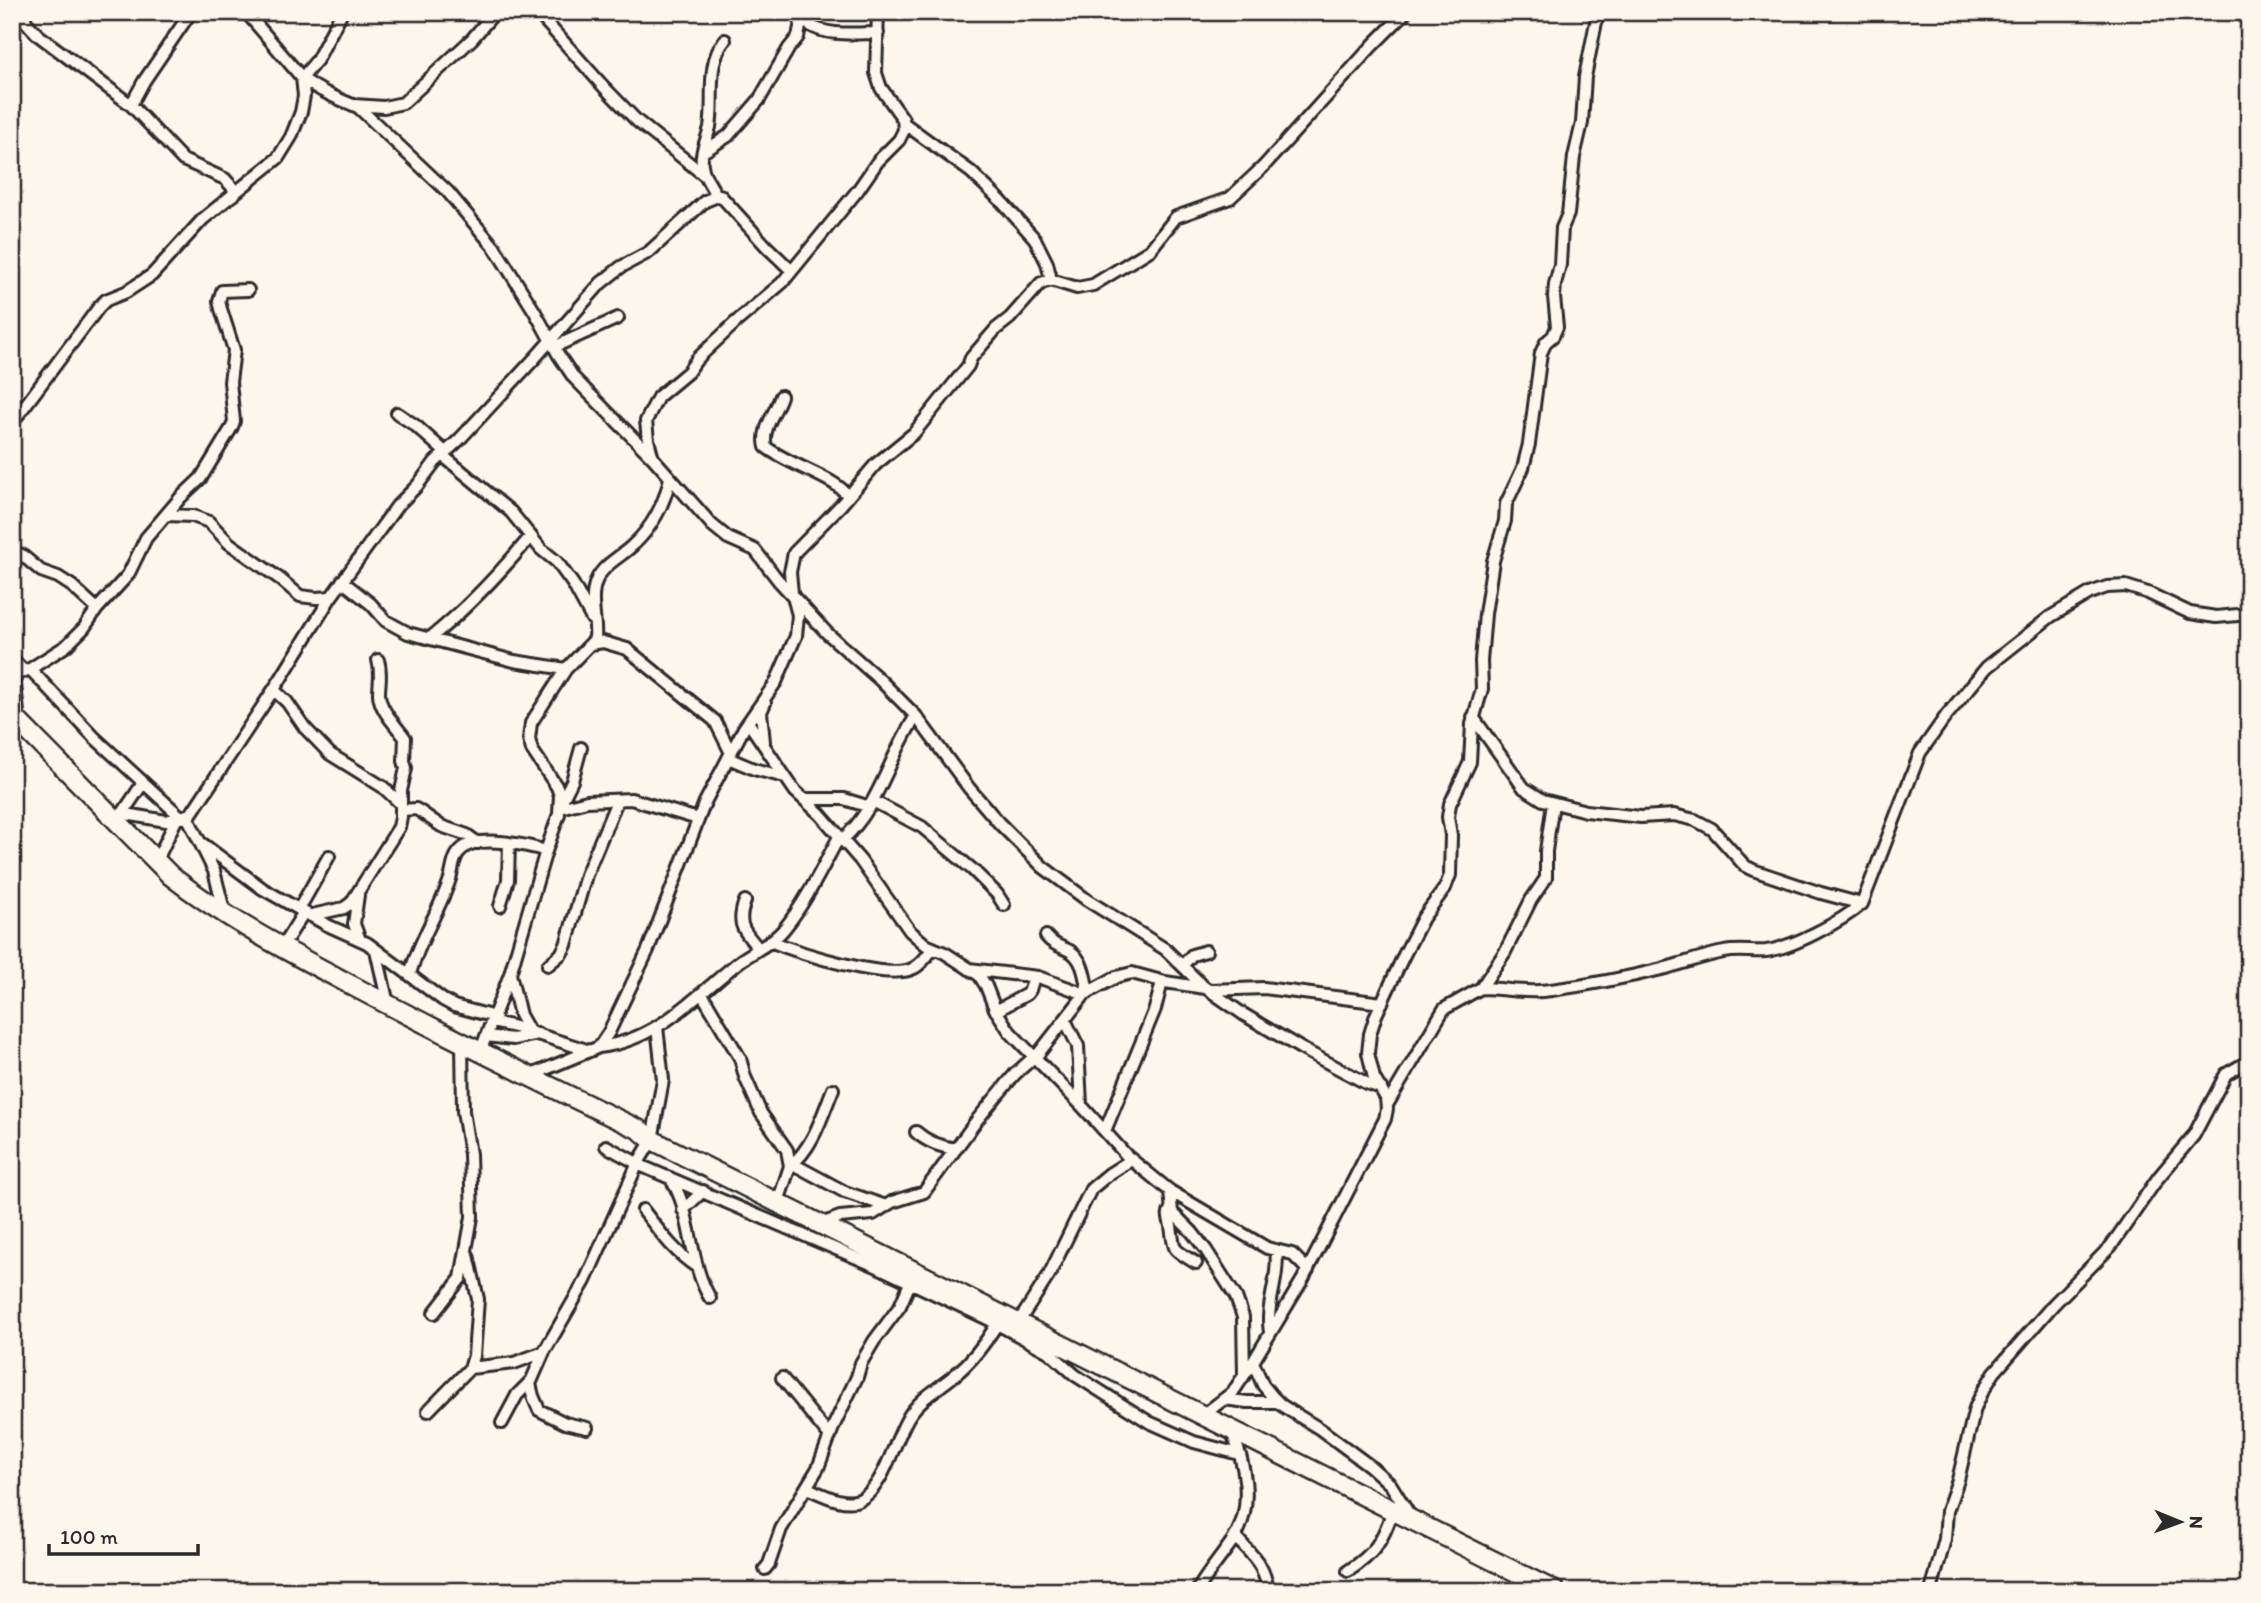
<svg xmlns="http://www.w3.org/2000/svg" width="2261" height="1603" viewBox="0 0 2261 1603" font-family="Itim,sans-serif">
<rect width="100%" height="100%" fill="#fbf7ec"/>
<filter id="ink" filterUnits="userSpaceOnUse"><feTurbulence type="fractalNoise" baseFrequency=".0143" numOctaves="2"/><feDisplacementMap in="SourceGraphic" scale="14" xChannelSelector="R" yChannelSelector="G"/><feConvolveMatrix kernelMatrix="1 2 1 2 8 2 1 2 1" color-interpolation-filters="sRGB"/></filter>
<g filter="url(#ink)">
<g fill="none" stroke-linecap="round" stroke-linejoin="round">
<g stroke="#2b2b2b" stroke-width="16">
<path id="street" d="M24,12L26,22L38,35L131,105L183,160L225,179L233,188L234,195
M342,12L317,60L302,78C319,91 338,99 358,107L448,192L495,248L535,312L558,354L574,378L653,458L712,525L728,538L755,550L778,580L827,633L880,680L916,716L969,788L1000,824L1043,867L1087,900L1165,949L1203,986L1243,1014L1302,1049L1366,1083L1381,1088
M537,12L603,86L637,121L704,175
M804,12L808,24C827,37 857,33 878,33
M131,105L144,81L191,12
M354,105L384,107L403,103L472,39L495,12
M905,124L971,172L1001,201L1035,239L1047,263L1051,280
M703,152L728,136L759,100L789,48L798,37L803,12
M716,195C711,185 703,176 702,165C700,152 707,140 710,127C715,99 705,64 725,40
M554,347L618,318
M781,396C776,412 761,429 766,447C788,465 835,477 848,496
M397,413L416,426L445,452
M12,423L99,307L106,300L126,292L152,275L203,219L278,158L291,137L301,112L304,96L302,78L246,12
M442,455L511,512L541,549L557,562L573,584L592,619
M652,455L648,440L646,421L658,397L688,372L697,359L736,322L782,283L858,190L878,161L899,140L904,130L903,119L881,88L876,73L878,12
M166,515L193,516L209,522L229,543L280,579L300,596L316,598L331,597
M22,555L41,571L58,577L72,586L97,609
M342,581L371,604L386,621L408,633L514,661L566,669
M430,638C468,608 500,573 531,536
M591,644L603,642L627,649L715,721L731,753
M12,659L24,671
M30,669L95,738L182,818
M14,675L19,721
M12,676L30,669L66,646L84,628L97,609L128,575L146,538L181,497L201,478L232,427L234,421L230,382L234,350L221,309L219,301L222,291L248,290
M274,690L287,702L305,728L330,754L383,787L401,804
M1473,717L1524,788L1543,800L1586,811L1641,817L1674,815L1695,820L1712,829L1745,866L1753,870L1821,893L1862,904
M748,722L795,791L820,814L860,860L910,931L926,945L945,953L979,975L986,986L995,1009L1010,1032L1081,1105L1127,1156L1170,1191L1267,1248L1292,1254L1308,1270
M764,742L761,712L765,703
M728,758L754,769L785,777
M804,799H844L870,807
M873,801L922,827L973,870L997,894L1004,905
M561,803L572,781L581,748
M560,808L587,801L631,799L698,819
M402,810L416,809L421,812L441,826L467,835L478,843
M122,814L143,783
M187,816L214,871L225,914
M113,818L120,814H126L166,821L191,814L280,680L331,597L397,506L417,486L435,462L459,440L535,358L601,283L621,267L649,252L705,201L720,195L767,247L792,271
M842,840C879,808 889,756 916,716
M200,842L263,889L327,925L367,943L443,1000L454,1006L495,1017
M156,862L176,820
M358,895L354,924L360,940
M745,901C736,925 744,931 758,948
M500,906L508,880L509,843
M299,909L329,856
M312,915L344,908L351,903L399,827L401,817V791L406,768L404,761L405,738C396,725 380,711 379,694C379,681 382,673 378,660
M1046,936C1053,945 1060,946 1070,951C1084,960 1085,978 1088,993
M770,941C797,952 889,982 914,968C922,964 928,955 933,948
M282,947L304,912
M376,950L388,1004
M548,965L561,954L566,945L586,875L617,801
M1183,965L1192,955L1206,951
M969,969L1038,977L1085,994
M410,974C419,940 439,912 450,879C453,869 453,856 462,849C478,834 527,845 546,851
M510,974L520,1015L529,1031
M1481,988C1505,988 1527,994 1551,990C1588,985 1625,978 1662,969C1682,964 1703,956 1724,952C1738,949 1752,952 1766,951C1792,948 1842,921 1862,904L1920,753L1946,716L1987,667L2050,617L2090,593L2107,587L2126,586L2148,593L2190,613L2216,617L2249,614
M1210,990L1264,988L1382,1003
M702,994L740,1058L745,1077L761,1113L787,1150L790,1166L778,1202
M996,1011L1027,994L1030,990L1034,977
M1065,1020L1078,1046L1081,1105
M492,1022L515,1027L590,1051
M486,1036L513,1039L538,1034
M599,1047C657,1041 697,995 740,961C754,951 773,943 784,929C806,902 822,868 839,837
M480,1052L510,974L545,854L559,814L560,795L557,787L532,750L529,739L531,723L566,669L595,639C597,620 588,598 597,579C604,564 622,556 633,545C652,528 665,503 670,478
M1035,1058L1085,994L1116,977L1132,973L1165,982L1205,988
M529,1076L599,1047L609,1032L648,950L705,802L744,728L776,682L796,636L798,615L792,593L790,572L794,553L841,505L876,464L914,433L968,366L971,358L996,329L1010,318L1041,283L1051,280L1077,288L1093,285L1150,250L1176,217L1230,198L1263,167L1373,45L1406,12
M1387,1105L1444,1009L1481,988L1505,952L1531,900L1546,878V851L1553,803
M1105,1131L1155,1009L1162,982
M916,1132C927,1142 941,1147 956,1149
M606,1146L644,1167L878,1267L990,1320L1049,1352L1075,1375L1149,1422L1194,1442L1239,1454
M793,1164L845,1192L886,1206
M790,1166C813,1148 822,1116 833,1089
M670,1178C693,1211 688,1262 710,1298
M1170,1191L1172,1212L1192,1232L1206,1250L1236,1297L1243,1317L1244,1375
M1171,1208C1167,1216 1169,1217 1171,1226C1175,1253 1171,1247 1196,1263
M643,1210C660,1232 674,1252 697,1267
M683,1210L703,1191
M824,1223L840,1217L873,1214L892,1202L924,1192L977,1120L1015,1074L1034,1057
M434,1313L461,1278L472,1217L470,1154L463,1111L462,1043
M1018,1323L1049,1275L1091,1189L1109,1174L1131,1160
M1270,1332C1265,1305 1280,1279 1276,1250
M1253,1362L1263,1385L1272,1396L1281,1405L1320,1429L1370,1466L1391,1485L1412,1519
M470,1368L514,1363L544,1352
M782,1378L830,1437
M1224,1399L1247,1402H1278
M428,1411L470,1368L474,1356L478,1299L468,1255
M1202,1416L1233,1392L1253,1362L1303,1279L1385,1119L1387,1109L1386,1098L1374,1078L1368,1053L1370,1034L1376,1015L1404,955L1423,918L1445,888L1450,875L1451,835L1448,817L1450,804L1470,762L1472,724L1482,689L1481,661L1485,614L1493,561L1505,521L1506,504L1523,468L1529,444L1541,353L1546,342L1553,336L1557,327L1554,297L1555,284L1560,265L1562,228L1568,214L1574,157L1582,123L1585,77L1598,12
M502,1423L517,1395L531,1381
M587,1428L565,1423L539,1410L533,1396L530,1384L544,1352L585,1281L638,1163L652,1140L663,1080L657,1027
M807,1488C822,1494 843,1506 859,1500C885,1489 895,1435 911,1413C923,1396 941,1387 956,1374C973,1360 986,1342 997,1324
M1235,1536C1252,1556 1264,1563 1268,1591
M765,1569L769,1564L781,1529L818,1468L834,1425L857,1377L861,1363L874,1341L900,1306L910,1283
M1348,1571C1375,1554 1383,1540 1393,1510
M1197,1591C1208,1572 1223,1555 1235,1537C1254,1505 1245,1462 1231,1430
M1931,1591L1945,1539L1947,1511L1958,1480L1975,1408L1982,1393L1994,1373L2053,1305L2111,1246L2158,1178L2194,1135L2226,1074L2249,1061"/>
</g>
<g stroke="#2b2b2b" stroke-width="23">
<path id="primary" d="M12,715L171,876C226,919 288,951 349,984C445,1035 542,1083 640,1130L652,1140C954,1289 1253,1443 1555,1591"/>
</g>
<use href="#street" stroke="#fbf7ec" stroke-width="10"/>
<use href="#primary" stroke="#fbf7ec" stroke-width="18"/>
</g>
</g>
<rect width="2261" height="1603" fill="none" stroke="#fbf7ec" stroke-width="42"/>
<rect x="21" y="21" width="2219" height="1561" fill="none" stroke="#2b2b2b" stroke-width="2.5" filter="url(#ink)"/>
<g transform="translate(2180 1522) rotate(91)" stroke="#fbf7ec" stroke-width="5" paint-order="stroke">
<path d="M0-5L12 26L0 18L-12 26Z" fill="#2b2b2b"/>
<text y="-10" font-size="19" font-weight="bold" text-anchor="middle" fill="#2b2b2b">N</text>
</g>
<path d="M49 1544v10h149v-10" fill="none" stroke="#2b2b2b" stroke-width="3.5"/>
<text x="60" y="1544" font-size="21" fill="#2b2b2b" stroke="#fbf7ec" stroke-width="5" paint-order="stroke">100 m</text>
</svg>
